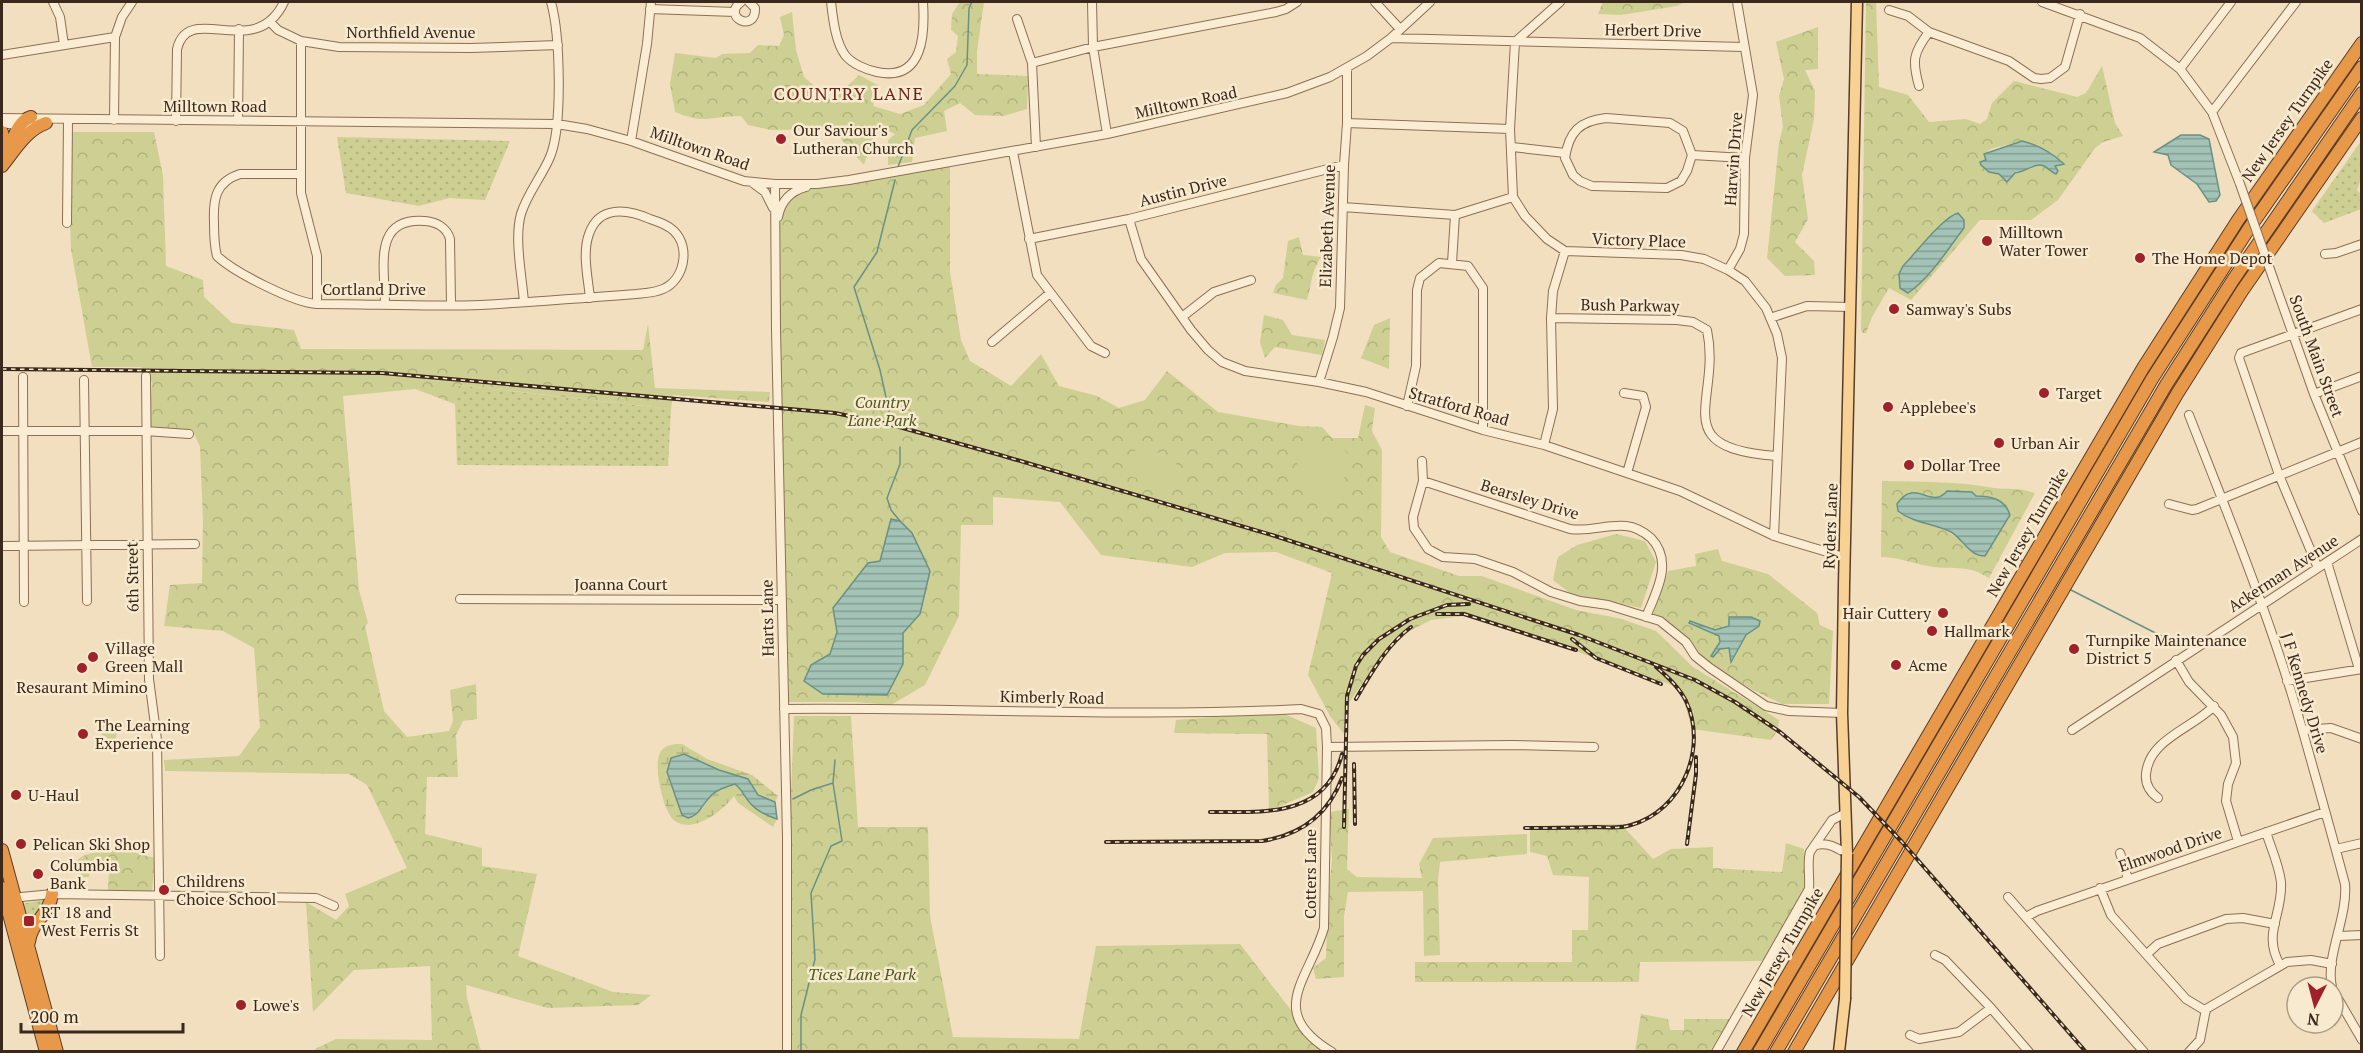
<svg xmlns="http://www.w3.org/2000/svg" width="2363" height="1053" viewBox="0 0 2363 1053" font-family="'PT Serif',serif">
<defs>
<pattern id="grass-dots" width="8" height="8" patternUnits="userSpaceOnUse" patternTransform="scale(1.5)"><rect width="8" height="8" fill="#cdd092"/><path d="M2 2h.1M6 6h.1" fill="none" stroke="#b1b37d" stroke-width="1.8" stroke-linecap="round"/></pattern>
<pattern id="forest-crowns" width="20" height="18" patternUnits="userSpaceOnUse" patternTransform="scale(1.5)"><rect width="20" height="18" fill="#cdd092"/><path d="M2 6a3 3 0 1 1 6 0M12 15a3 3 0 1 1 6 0" fill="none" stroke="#b1b37d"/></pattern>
<pattern id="wetland-marsh" width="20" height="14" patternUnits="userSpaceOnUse" patternTransform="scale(1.5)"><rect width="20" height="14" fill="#cdd092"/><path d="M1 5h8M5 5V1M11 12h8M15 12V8" fill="none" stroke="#b1b37d"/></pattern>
<pattern id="water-rules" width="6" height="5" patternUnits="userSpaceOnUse" patternTransform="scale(1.5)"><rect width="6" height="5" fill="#a3c3b7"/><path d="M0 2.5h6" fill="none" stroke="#869e94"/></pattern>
</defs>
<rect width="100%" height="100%" fill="#f1dfbf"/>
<path fill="url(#grass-dots)" d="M337,137L510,141L485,200L449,198L419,206L346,193Z
M2361,141V179L2357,190L2361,195V209L2324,223L2312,211Z
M458,385L671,409L668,466L457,465L455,404Z
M47,899L29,927L22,904Z"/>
<path fill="url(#forest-crowns)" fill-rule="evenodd" d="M960,2H984L977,51V74L1028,76L1027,109L1003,116L975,115L960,103L944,111L947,131L915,138L912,162L888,165V140L895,134L877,125L864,165L845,144L834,129L771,130L748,125L741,116C710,116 705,125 675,112L670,84L675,53L716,58L722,54L750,53L758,45L779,46L784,35L780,17L792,12L796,50L804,77L832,101L859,75L879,86L873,106L900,114L924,105L951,74L947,59L956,52L958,36L951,30L952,14Z
M1603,2H1685L1677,6L1621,15L1598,14Z
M1866,2H1876L1879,87L1908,95L1929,122L1966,119L1980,124L1987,119L1992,103L2014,81L2077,97L2086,93L2102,66L2115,123L2123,136L2103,142L2095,148L2058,200L2031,220H1980L1911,300L1889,288L1872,317L1866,333H1863L1861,330ZM2022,141C2039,145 2051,152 2064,164L2055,166L2051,172L2042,165C2031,165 2014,175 2004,180L1999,174L1989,172L1981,162L1986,160L1984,154L1991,149ZM1953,214L1964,228L1916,288H1900L1899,274L1903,266Z
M1818,27V69L1805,70L1815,91L1814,119L1802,175L1808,219L1795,242L1814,261L1815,275L1785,276L1767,258L1779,143L1783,127L1779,96L1784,79L1776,42Z
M67,132H154L163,176L166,266L203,280L204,297L232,323L294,330L301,349L643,350L648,324L655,388L770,392L769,402L673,395L671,409L459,385L455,404L415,389L343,396L359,590L368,623L365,626L384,711L407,737L449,731L453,721L450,690L476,684L477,719L463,721L456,735L458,777H427L425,834L482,848V866L537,874L518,956L613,992L651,995L638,1005L548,1008L466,985L467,998L481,1051H315V1049L336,1039L432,1040L430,966L354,970L313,1012L306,902L336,920L349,906L345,894L407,868L367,785L349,774L165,771L164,760L239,756L260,727L254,648L223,631L164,626L170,585L202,583L203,521L200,447L193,431L149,428L152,382L141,367H92L71,249Z
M950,163V272L961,340L970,361L1011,386L1041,354L1059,386L1097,396L1119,408L1145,400L1167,371L1218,412L1299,426L1322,427L1332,438H1358L1365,405L1375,408L1372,431L1382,450L1381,537L1390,552L1459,576H1482L1576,610L1622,619L1656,631L1693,667L1779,720L1778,730L1771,740L1692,729L1680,688L1473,615L1431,620L1392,640L1344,710V734L1330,716L1308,675L1332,573L1276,552L1225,553L1192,567L1101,555L1060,502L993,497V525H961L959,616L925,685L891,705L854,702H789L775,229L787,197L799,189Z
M1299,237L1303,255L1321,257C1310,274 1313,281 1307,300L1273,293L1276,285L1283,278L1288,241Z
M1264,315L1283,320L1292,335L1325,340L1322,355L1275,347L1265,358L1260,342Z
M1390,318L1389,369L1361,358L1374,325Z
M1882,481C1919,482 1957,481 1994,488C2009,490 2018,487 2035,493L1989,578C1966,563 1952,571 1928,566C1911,563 1898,557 1881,557ZM1927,494L1933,498L1939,497L2010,515L1965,546C1952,529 1931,527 1913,517Z
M1616,534L1645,541L1656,562L1641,608L1571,594L1553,580L1558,557L1577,545Z
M1718,549L1722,561L1768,574L1817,613L1820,625L1833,631L1829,704H1782L1753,690L1702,658L1690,639L1663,617L1653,614L1668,571L1696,566L1695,554ZM1730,617L1759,626L1746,635L1731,661L1730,648H1720L1713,657L1711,655L1720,642L1719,636L1689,622L1690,621L1715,630L1729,626Z
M1280,712L1316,728L1319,778L1313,792L1269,811L1267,734L1174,733L1176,720Z
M794,716H851L858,827H928L930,916L953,1037L1079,1039L1096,946L1240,944L1304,1027L1336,1052H787L785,954Z
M1349,809L1347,869L1357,877L1422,878L1419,864L1433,838L1527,834V854L1440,862L1438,881L1440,955L1424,956L1423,891L1348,892L1344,916V977L1316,979L1313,968L1326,958L1328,900L1332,860L1329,812Z
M1621,824L1653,859L1671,849L1713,847V868L1782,872L1786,843L1804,849L1810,884L1765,961L1640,962L1639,982H1415V962H1572V930H1588L1589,877L1553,875L1547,856L1530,852V826Z
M108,851L132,852L155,858L152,892H108L109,869H90L89,877H80L81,874L74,865C82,852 94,853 108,851Z
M1641,1014L1668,1019L1670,1030H1684V1019H1730L1710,1051H1635Z"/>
<path fill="url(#wetland-marsh)" d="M682,744L707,759L752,775L778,796L775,802L758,795L748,779L719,770L684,754L702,809C711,794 720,789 735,784C753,799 749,810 777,819L773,827L738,803L734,796C723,811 693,834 675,821C663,813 652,762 661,751C666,744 675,744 682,744Z"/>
<path fill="#cdd092" d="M1136,447L1178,458L1170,487L1129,476Z
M1299,447L1344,448L1351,460L1336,501C1312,493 1290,474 1299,447Z
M104,724H109L117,730L115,747L105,746L107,737L101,736L104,729L101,728V725Z"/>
<path fill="url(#water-rules)" stroke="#699185" stroke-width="1.5" d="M2181,135H2200L2209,139L2220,195L2216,201L2209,202L2197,184L2171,165L2168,155L2154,152Z
M2022,141C2039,145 2051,152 2064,164L2055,166L2058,171L2056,174C2051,172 2049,169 2044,166C2036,162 2025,172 2015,173L2007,182L1999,174L1989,172L1981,165L1980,162L1986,160L1984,154Z
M1958,213L1964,220V228C1947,250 1931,277 1908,293L1900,288L1899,274L1903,266C1915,254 1943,217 1958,213Z
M1947,491L1972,492L1976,496C1991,496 2005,499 2010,515L1985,556C1969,556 1963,539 1951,532C1935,524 1913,523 1898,511L1897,504C1912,481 1926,501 1939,497C1940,497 1947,492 1947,491Z
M891,519L900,521L912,533L930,571L920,614L903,633V664L887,695L823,694L804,681L811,665L830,654L837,632L833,608L868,563L880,561Z
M1729,617H1751L1760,621L1759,626L1746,635L1731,662L1729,648L1720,649L1713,657L1711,656L1720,642L1719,636L1689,623L1690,621L1715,630L1729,626Z
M684,754L719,770L748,779L758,795L775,802L777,819C768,816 757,811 751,804C744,797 743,790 735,784C726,787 715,790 709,798C701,806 700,815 688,818L682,815L667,772L671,758Z"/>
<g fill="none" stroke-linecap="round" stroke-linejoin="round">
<path stroke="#699185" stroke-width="1.5" d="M898,167L912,130L955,86L967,65L969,8L972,2
M889,411L880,370L854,287L877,252L895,180
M900,447V464L887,498L891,510L900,521
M2013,555L2022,561
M2069,589L2181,646
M833,783L835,760
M793,799L811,790L833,783L842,841L831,846L811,893L815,959L801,1015V1052"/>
<g stroke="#8b6f56" stroke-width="10">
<path id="minor" d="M53,2L60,17L64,45
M741,2C721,17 756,34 755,8L749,2
M831,2C833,18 835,41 845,55C852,64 867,70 877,72C924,82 925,33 923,2
M1092,2L1093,47L1107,134
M1375,2L1400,29
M1560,2L1515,42L1510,129L1513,197L1525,216L1547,239L1565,251L1681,255L1704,259L1728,270L1745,281L1766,308L1777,334L1782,358L1774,536
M2042,2L2140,38L2180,69L2212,112L2240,184
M650,9L735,12
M1889,10L1908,16L1929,32L2009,61L2034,78L2041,79L2050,78L2065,67L2080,14
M1017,19L1032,63L1036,147
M270,22L278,30L301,41L339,47L471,48L558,45
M1391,38L1744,47
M301,41V193L317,256V304
M2,55L115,37
M1032,63L1093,47L1276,12L1286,9L1297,2
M2180,69L2231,2
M1919,86C1912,61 1913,53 1929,32
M2212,112L2296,2
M2,118L557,124L587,129L631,141L744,181L775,184H817L849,180L1107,134L1287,93L1330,77L1367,56L1391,38L1430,2
M1606,118L1670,123L1683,131L1692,155L1687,171L1681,181L1667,188L1592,186L1580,181L1573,175L1565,158C1569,132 1579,121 1606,118Z
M114,120L115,37L122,17L132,2
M176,121L177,49C189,0 255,63 284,2
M238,121L239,29
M2,123L23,126L41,124
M1347,123L1510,129
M631,141L647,44L651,2
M1512,147L1565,153
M1013,152L1037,275L1091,346L1105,353
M1692,155L1745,158
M300,174H240C215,182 213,200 214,223C214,235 214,245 217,256C234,272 294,303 317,304C372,304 427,307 481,305C533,302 585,298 636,294C645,293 654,293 663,289C684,280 691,248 674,231C668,225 659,222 650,219C627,209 599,205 589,234C582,253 588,278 590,298
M754,184L765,192L773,208
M775,184L776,329L787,837V1052
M1343,207L1455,215L1513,197
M778,217C781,201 791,191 806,187
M1129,219L1141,259L1191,330L1208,350L1222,362L1245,371L1319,382L1366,392L1483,430L1544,445L1680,491L1774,536L1844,557
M67,223L68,120
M1029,239L1129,219L1344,165
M2325,254L2336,253L2362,244
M1452,263L1455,215
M1728,270L1740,249L1744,234L1745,158L1753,95L1737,2
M2273,278L2314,394L2362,511
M524,302C522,276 514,238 521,214C527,194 542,176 550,157C563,126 560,34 551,2
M385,304C385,267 372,217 425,221C437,222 447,228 450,239L451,304
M1182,317L1214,292L1251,280
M1551,318L1677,320L1693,322L1707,330C1722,401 1664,448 1777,456
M1770,318L1807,306L1850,307
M992,342L1050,293
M146,376L149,679L157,740L160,956
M23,377L24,602
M84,380L87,601
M1319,382L1333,337L1340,308L1344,165L1347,123V68
M1624,393L1643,396L1646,407L1627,473
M2314,394L2362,376
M1407,406L1416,366L1417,290L1420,278L1439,263L1468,266L1483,288V430
M2189,415C2229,517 2271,620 2301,725C2316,778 2331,831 2345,884C2348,917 2325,957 2332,987
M2,431H145L189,434
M1544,445L1553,409L1551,318L1553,291L1565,251
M1422,461L1423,481L1413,517L1414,528L1428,549L1443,557L1475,559L1513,572L1551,592L1580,601L1608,605L1660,621L1686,642L1695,656L1710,668L1766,706L1789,711L1842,713
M1423,481L1570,529C1590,532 1607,524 1626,526C1636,527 1644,532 1651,538C1674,562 1656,592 1646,617
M2169,504L2192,510L2197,509L2362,442
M2,546L195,544
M2327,562L2359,669
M2318,568L2279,475L2239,358L2241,353L2362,309
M460,599L781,600
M2176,660L2189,682L2221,715L2233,737L2236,763L2228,784L2226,801L2238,841
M2287,681L2362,669
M784,709C956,707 1129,718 1301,709L1319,714L1326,728L1327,747L1324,928C1309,980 1265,1012 1332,1052
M2072,730L2362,539
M2303,730L2331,728L2362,739
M1327,747L1511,745L1594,747
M2158,798C2150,792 2145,784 2146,774C2149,739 2193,728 2214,706
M2266,832C2271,848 2279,865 2281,882C2283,915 2262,933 2280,965
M1816,845C1828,842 1837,848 1847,854
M2336,849L2362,843
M2120,853L2128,879
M2100,888L2111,915L2186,999L2206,1011
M2008,897L2144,1052
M11,898L52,894L316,898L334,906
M2026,917L2037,911L2325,812
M2339,936L2362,935
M2147,954L2158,944L2226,919L2243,918L2275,924
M1935,955L1945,960L1991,1008L2029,1052
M2333,990L2362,1040
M1910,1035L1919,1039L1959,1032L1991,1008
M1716,1052L1809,889C1810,878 1807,861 1810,852L1832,820L1846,813
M2189,1052L2200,1040L2206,1009L2287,962L2311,960L2332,964"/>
</g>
<g stroke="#593d2b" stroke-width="13">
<path id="major" d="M1847,854L1842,713L1844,585L1857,2
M1839,1052L1845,999"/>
</g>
<g stroke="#593d2b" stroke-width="14">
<path id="highway" d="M2,132L4,143L2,153
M8,150C14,138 18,121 31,117
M2,166C15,150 26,130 46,123
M2,850L57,1052
M2,888L46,1052
M29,942C31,922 50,914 52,894
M1743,1052L2143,368L2238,220L2362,43
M1759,1052L2152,379L2248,230L2362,67
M1776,1052L2166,385L2233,280L2362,93
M1794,1052L2177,394L2242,291L2362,118"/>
</g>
<use href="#minor" stroke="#fbedd3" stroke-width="8"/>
<use href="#major" stroke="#f8d294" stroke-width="10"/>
<use href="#highway" stroke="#e89849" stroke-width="12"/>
<g stroke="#3a281c" stroke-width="4">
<path id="rail" d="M2,369L382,373L835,413L892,425L1000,455L1272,535L1579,635L1695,680L1735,702L1780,732L1859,797L1902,842L2086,1052
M1437,614H1464L1576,650
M1572,639L1596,658L1661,684
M1356,699C1372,672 1386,646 1411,627
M1354,764L1355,824
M1210,812C1262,812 1326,818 1342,754
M1344,827L1347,696L1356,666L1363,655L1379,639L1410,619L1447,605L1469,604
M1525,828C1548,828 1571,828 1594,827C1606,827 1620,829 1631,825C1682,811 1708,748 1686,701C1679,687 1668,677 1656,667
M1106,842L1262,841C1301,835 1328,815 1342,778
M1687,844L1696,774V757"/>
</g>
<use href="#rail" stroke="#f8eacf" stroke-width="1.5" stroke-dasharray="4.5" stroke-linecap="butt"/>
<g stroke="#8b6f56" stroke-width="10" stroke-linecap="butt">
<path id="minor-bridge" d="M2240,184L2273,278"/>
</g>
<g stroke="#593d2b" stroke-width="13" stroke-linecap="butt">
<path id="major-bridge" d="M1845,999L1847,854"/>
</g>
<use href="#minor-bridge" stroke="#fbedd3" stroke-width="8"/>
<use href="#major-bridge" stroke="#f8d294" stroke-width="10"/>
</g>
<g fill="#9f212a" stroke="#f8eacf" stroke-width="2">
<circle cx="781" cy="139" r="6"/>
<circle cx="1987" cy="241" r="6"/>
<circle cx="2140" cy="258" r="6"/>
<circle cx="1894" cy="309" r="6"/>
<circle cx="2044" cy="393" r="6"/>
<circle cx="1888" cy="407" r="6"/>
<circle cx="1999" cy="443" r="6"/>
<circle cx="1909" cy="465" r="6"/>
<circle cx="1943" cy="613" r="6"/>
<circle cx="1932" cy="631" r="6"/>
<circle cx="2074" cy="649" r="6"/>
<circle cx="93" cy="657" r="6"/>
<circle cx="1896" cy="665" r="6"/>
<circle cx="82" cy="668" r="6"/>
<circle cx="83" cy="734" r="6"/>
<circle cx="16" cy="795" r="6"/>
<circle cx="21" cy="844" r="6"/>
<circle cx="38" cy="874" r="6"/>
<circle cx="164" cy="890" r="6"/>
<rect x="23" y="915" width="12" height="12" rx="3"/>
<circle cx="241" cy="1005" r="6"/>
</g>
<g text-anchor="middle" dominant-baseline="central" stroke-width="5" stroke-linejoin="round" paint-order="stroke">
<g font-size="16" fill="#3a281c" stroke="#f8eacf">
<text transform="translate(1653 30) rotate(1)">Herbert Drive</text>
<text x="411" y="32">Northfield Avenue</text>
<text transform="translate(1186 102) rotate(-12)">Milltown Road</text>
<text x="215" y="106">Milltown Road</text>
<text transform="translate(2287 120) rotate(-55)">New Jersey Turnpike</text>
<text transform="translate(700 148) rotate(19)">Milltown Road</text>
<text transform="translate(1733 159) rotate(-86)">Harwin Drive</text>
<text transform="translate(1183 190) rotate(-14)">Austin Drive</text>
<text transform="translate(1327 226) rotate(-88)">Elizabeth Avenue</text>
<text transform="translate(1639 240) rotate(2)">Victory Place</text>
<text x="374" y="289">Cortland Drive</text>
<text transform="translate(1630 305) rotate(1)">Bush Parkway</text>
<text transform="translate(2317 356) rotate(70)">South Main Street</text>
<text transform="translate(1459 406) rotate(16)">Stratford Road</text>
<text transform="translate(1530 499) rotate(17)">Bearsley Drive</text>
<text transform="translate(1830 526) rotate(-88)">Ryders Lane</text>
<text transform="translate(2027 532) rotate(-60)">New Jersey Turnpike</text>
<text transform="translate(2283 573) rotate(-33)">Ackerman Avenue</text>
<text transform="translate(132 577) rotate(-91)">6th Street</text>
<text x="621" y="584">Joanna Court</text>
<text transform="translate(767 618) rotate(-91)">Harts Lane</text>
<text transform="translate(2305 693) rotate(73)">J F Kennedy Drive</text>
<text transform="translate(1052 697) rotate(1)">Kimberly Road</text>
<text transform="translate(2170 849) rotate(-19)">Elmwood Drive</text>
<text transform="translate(1310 874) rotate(-90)">Cotters Lane</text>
<text transform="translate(1782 952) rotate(-60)">New Jersey Turnpike</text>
</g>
<g font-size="16" fill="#3a281c" stroke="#f8eacf" text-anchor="start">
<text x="793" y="130">Our Saviour's<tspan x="793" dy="18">Lutheran Church</tspan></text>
<text x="1999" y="232">Milltown<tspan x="1999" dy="18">Water Tower</tspan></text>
<text x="2152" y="258">The Home Depot</text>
<text x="1906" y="309">Samway's Subs</text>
<text x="2056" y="393">Target</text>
<text x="1900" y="407">Applebee's</text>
<text x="2011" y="443">Urban Air</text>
<text x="1921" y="465">Dollar Tree</text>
<text x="1931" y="613" text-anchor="end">Hair Cuttery</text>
<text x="1944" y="631">Hallmark</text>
<text x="2086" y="640">Turnpike Maintenance<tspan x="2086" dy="18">District 5</tspan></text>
<text x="105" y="648">Village<tspan x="105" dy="18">Green Mall</tspan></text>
<text x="1908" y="665">Acme</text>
<text x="82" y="687" text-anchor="middle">Resaurant Mimino</text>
<text x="95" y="725">The Learning<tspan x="95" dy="18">Experience</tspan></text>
<text x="28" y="795">U-Haul</text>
<text x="33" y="844">Pelican Ski Shop</text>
<text x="50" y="865">Columbia<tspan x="50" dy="18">Bank</tspan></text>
<text x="176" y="881">Childrens<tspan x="176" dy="18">Choice School</tspan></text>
<text x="41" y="912">RT 18 and<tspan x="41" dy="18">West Ferris St</tspan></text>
<text x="253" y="1005">Lowe's</text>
</g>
<g font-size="16" font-style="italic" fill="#4d5821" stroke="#f8eacf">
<text x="882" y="402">Country<tspan x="882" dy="18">Lane Park</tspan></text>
<text x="862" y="974">Tices Lane Park</text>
</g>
<g font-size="18" letter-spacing="1.5" fill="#6a2418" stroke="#f8eacf">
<text x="849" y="93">COUNTRY LANE</text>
</g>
</g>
<rect width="2363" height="1053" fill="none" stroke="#3a281c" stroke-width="6"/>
<g transform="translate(2315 1005) rotate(186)"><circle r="28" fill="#f8eacf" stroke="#ac9c87" stroke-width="1.5"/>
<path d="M0-4.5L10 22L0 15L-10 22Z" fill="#9f212a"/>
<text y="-9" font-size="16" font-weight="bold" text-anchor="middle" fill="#3a281c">N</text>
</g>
<path d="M21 1023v9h162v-9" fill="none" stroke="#3a281c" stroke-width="3"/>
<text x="30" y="1023" font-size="18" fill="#3a281c" stroke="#f8eacf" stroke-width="4.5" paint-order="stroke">200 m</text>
</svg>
